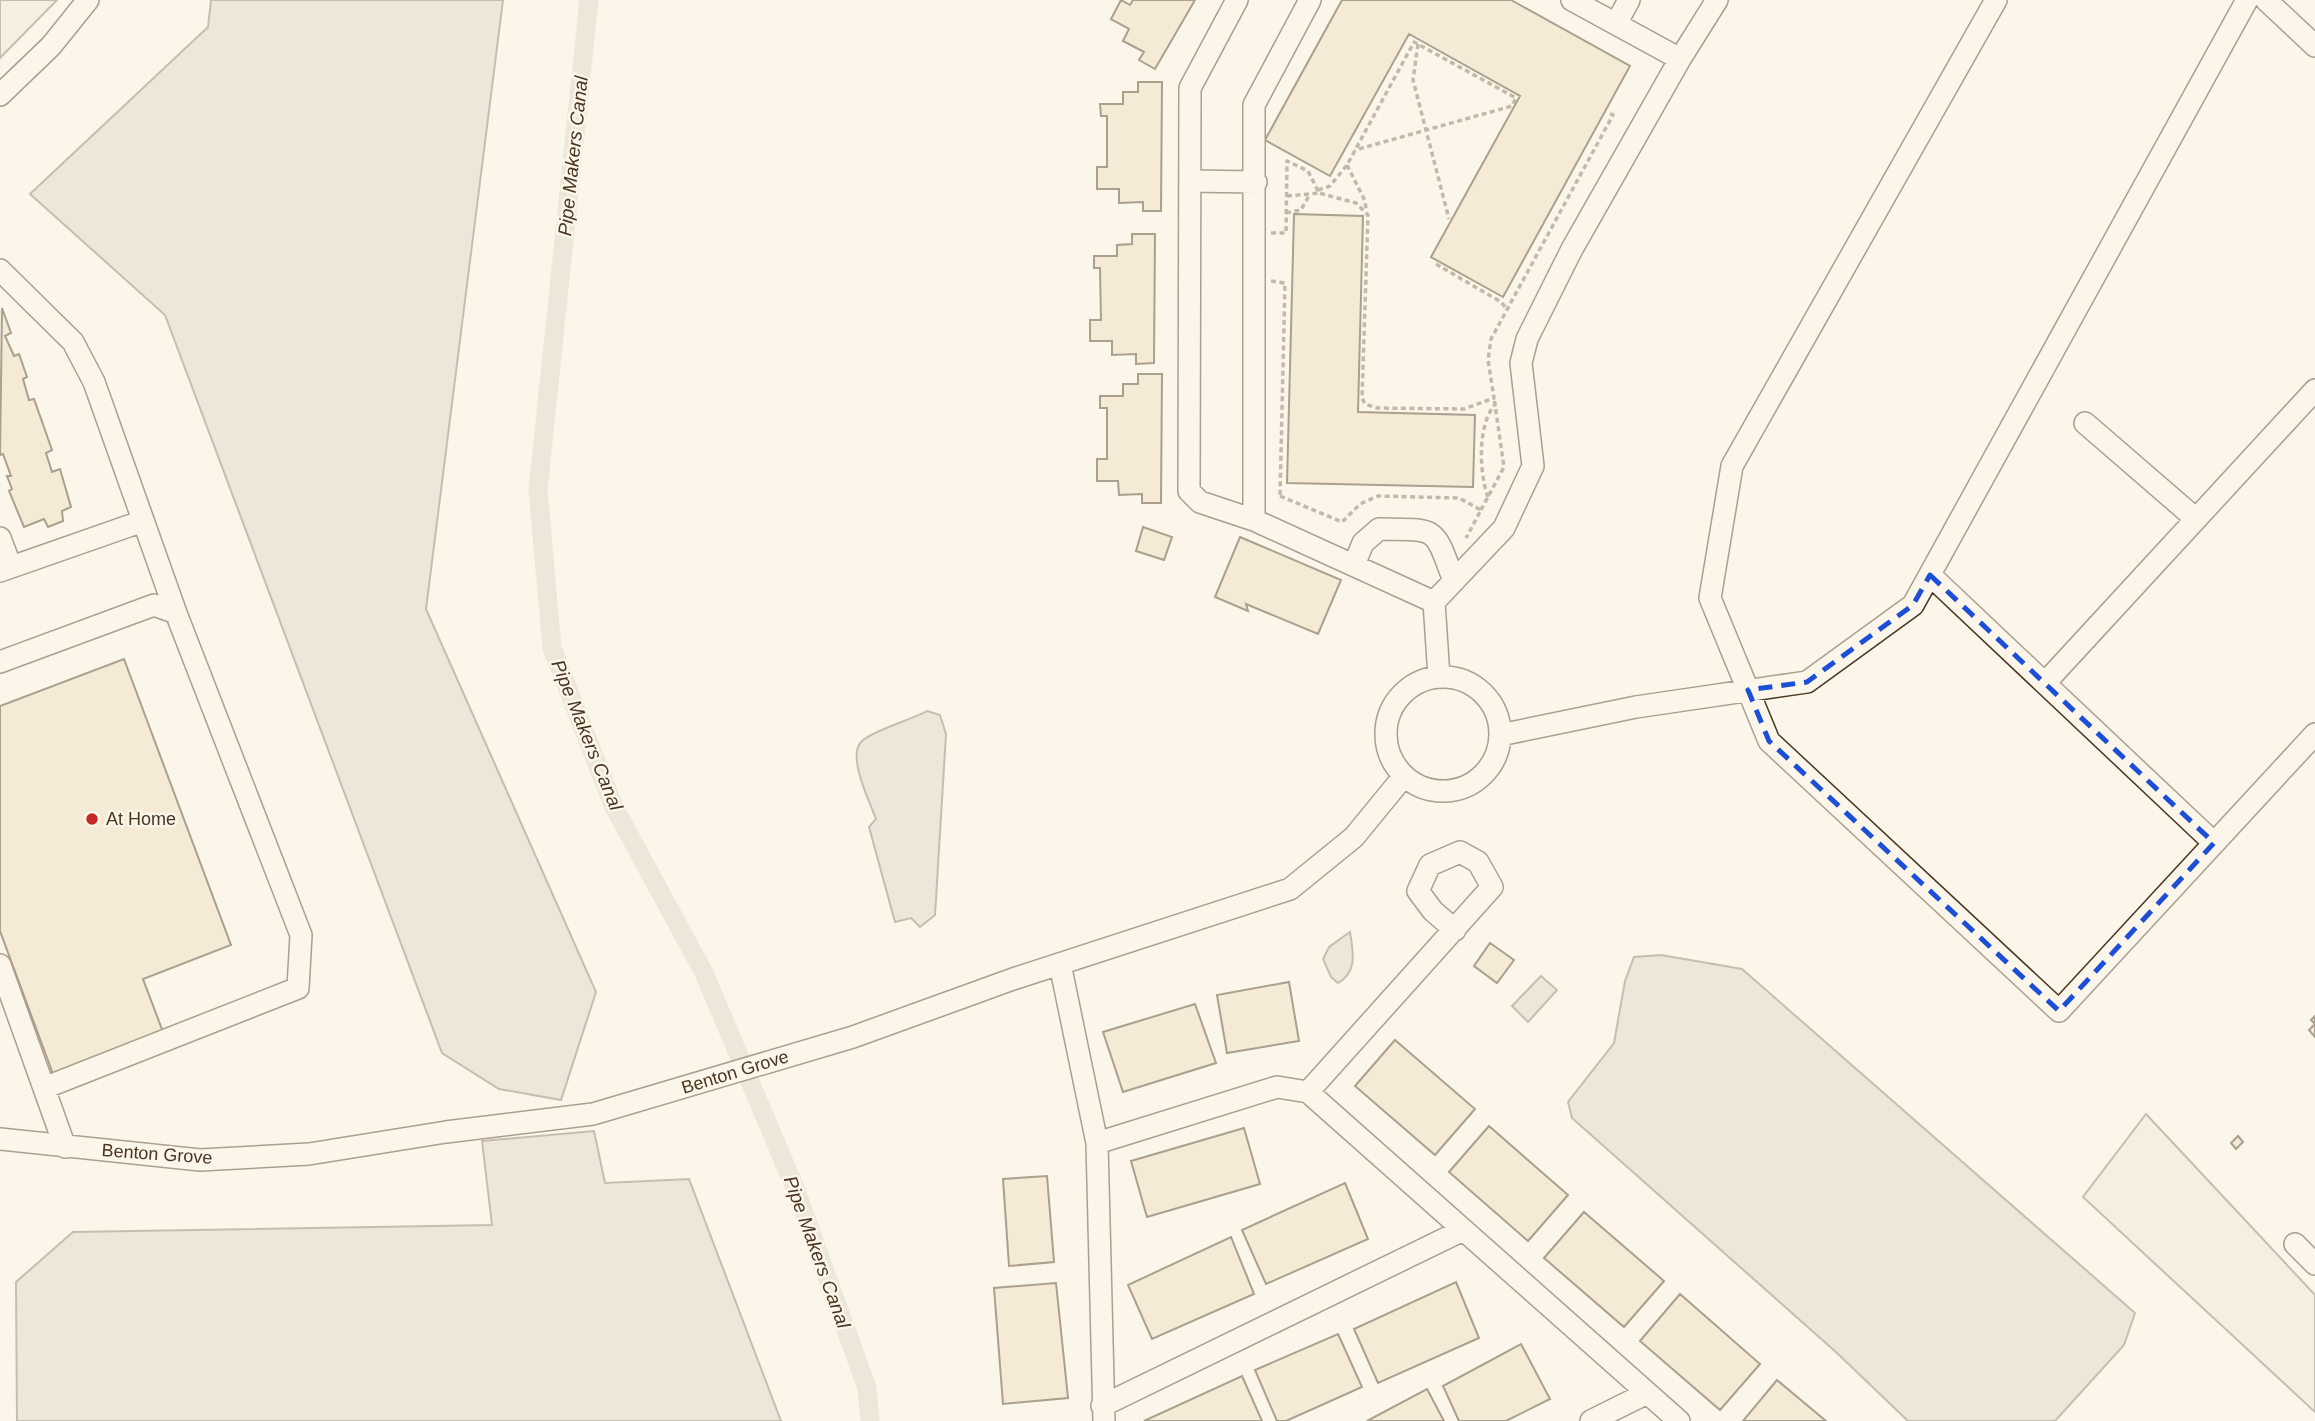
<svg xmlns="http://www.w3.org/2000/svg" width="2315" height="1421" viewBox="0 0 2315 1421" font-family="Arial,sans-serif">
<rect width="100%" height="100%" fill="#fbf6e9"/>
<path fill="#ede6d9" stroke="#887966" stroke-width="2" d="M2146,1114L2315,1295V1412L2083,1197Z"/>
<path fill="#ede7d9" stroke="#887966" stroke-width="2" d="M0,0H57L0,58Z"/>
<path fill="#dcd4c6" stroke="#887966" stroke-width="2" d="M211,0H503L426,609L596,992L561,1100L499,1089L442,1053L165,315L30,194L208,27Z
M927,711L940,715L946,734L935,915L920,927L911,918L895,922L869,827L876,819C870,802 846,755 862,741C874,730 911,720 927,711Z
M1350,932C1353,951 1358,972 1338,983L1331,977L1323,959L1329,947Z
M1661,955L1742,969L2135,1313L2124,1345L2055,1421H1908L1837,1353L1572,1118L1568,1102L1614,1043L1625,981L1634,957Z
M1541,976L1557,990L1528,1022L1512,1006Z
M594,1131L605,1183L689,1179L781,1421H17L16,1282L73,1232L492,1225L482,1141Z"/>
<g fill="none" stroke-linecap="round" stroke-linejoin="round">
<path stroke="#dcd4c6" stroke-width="19" d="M589,0L538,490L552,648L613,805L704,973L795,1188L867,1388L870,1421"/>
</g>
<path fill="#ecdcbc" stroke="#4a3520" stroke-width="2" d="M1121,0L1130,5L1133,0H1195L1155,69L1139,60L1144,52L1123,41L1129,29L1111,19Z
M1342,0H1511L1630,66L1503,297L1431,257L1520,96L1409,34L1330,176L1265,140Z
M1138,82H1162L1161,211H1143V202L1119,203V189H1097V167H1107V116H1101L1100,104H1123V92H1138Z
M1294,214L1363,216L1358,412L1475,415L1473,487L1287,483Z
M1132,234H1155L1154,363L1136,364V354L1112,355V341H1090V320H1101L1100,268H1094V256H1117V245L1132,244Z
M2,308L11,333L5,336L14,356L19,354L27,377L23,379L29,400L34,399L52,450L46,453L52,472L60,469L71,507L62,511L63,521L48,527L44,519L24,527L9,491L12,489L7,476H11L3,454L0,455Z
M1138,374H1162L1161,503H1142V494L1119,495L1118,481H1097V459H1107V408H1100V396H1123V384H1138Z
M1143,527L1172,537L1164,560L1136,551Z
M1240,537L1341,580L1318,634L1246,604L1248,611L1215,597Z
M124,659L231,945L143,979L163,1032L53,1074L0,931V706Z
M1490,943L1514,960L1497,983L1474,966Z
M1289,982L1299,1041L1227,1053L1217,995Z
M1195,1004L1216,1063L1123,1092L1103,1032Z
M2315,1016V1037L2309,1030L2315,1024L2311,1020Z
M1395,1040L1475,1109L1435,1155L1355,1086Z
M1489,1126L1568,1195L1528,1241L1449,1172Z
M1244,1128L1260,1184L1147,1217L1131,1161Z
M2238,1136L2243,1142L2236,1149L2231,1143Z
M1047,1176L1054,1262L1009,1266L1003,1179Z
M1345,1183L1368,1239L1266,1284L1242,1230Z
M1584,1212L1664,1281L1624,1327L1544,1258Z
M1231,1237L1254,1294L1152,1339L1128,1285Z
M1456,1282L1479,1338L1378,1383L1354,1329Z
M1056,1283L1068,1398L1003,1404L994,1288Z
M1680,1294L1760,1364L1720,1410L1640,1341Z
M1338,1334L1362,1387L1286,1421H1277L1255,1370Z
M1521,1344L1550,1399L1506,1421H1459L1443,1386Z
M1242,1376L1262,1421H1144Z
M1777,1380L1826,1421H1743Z
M1427,1389L1444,1421H1367Z"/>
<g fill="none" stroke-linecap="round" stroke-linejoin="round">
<g stroke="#4a3520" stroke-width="24">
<path id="minor" d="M1237,0L1190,88L1189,491L1200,502L1254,520L1434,602
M1572,0L1680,59
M1996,0L1732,466L1710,598L1769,741L2059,1011L2315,734
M2266,0L2315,46
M1616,24L1629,0
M0,95L51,46L88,0
M1190,181L1256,182
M0,270L73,342L94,382L176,613
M2085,423L2196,519
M1254,520V105L1310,0
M0,538L11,567
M1354,565L1363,543L1379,529C1439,530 1433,525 1454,581
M0,571L143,521
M1930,575L2214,843
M0,662L154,605L176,613L301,935L298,988L44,1088
M1439,677L1434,602L1504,528L1533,466L1521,363L1527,339L1572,249L1680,59L1717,0
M1386 734a57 57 0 1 1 114 0a57 57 0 1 1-114 0Z
M2045,683L2315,390
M1500,735L1636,707L1807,682L1913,605L2247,0
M1060,964L1097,1143L1104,1421
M0,965L65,1147
M1308,1092L1492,887L1478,862L1460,852L1430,865L1418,891L1433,911L1455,930
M0,1139L200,1160L309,1154L446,1132L593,1114L853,1037L1013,979L1290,889L1354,837L1404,776
M1097,1143L1277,1087L1308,1092L1679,1421
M2295,1244L2315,1264
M1102,1406L1463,1230
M1591,1421L1647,1393"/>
</g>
<path stroke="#7f6f5c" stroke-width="3.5" stroke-dasharray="5 3.5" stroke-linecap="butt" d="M1418,44L1413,80L1449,219
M1347,165L1365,201L1366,209
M1318,190L1330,186L1347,165L1414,42L1516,98L1512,106L1355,150
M1287,196L1319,193
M1286,213L1301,210L1310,194
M1271,233H1286L1287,161L1308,171L1319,193L1356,203L1368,215L1362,398L1365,404L1377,408L1464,409L1494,398L1488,360L1491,339L1613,115L1607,112
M1436,264L1501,302L1506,308
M1271,281L1285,283L1280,496
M1280,496L1342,522L1360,504L1378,496L1459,498L1481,510L1466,538
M1488,497C1479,472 1477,424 1496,403
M1481,510L1504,467L1494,398"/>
<use href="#minor" stroke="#fbf6e9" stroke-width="21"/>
</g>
<path d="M0 0H2315V1421H0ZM1930,575L2214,843L2059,1011L1769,741L1748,690L1807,682L1913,605Z" fill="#fbf6e9" fill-opacity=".55" fill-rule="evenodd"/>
<path fill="none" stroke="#1d4ed8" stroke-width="5" stroke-dasharray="14 9" stroke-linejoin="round" d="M1930,575L2214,843L2059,1011L1769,741L1748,690L1807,682L1913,605Z"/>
<circle fill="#c62828" stroke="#fbf6e9" stroke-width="2.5" cx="92" cy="819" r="7"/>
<g text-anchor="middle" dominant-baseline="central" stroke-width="5" stroke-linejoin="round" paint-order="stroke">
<g font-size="18" fill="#4a3520" stroke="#fbf6e9" text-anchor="start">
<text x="106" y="819">At Home</text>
</g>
<g font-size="18" fill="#4a3520" stroke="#fbf6e9">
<text transform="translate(735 1072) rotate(-17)">Benton Grove</text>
<text transform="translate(157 1154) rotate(4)">Benton Grove</text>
</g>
<g font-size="19" font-style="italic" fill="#4a3520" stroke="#fbf6e9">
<text transform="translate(573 156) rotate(-84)">Pipe Makers Canal</text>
<text transform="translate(587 735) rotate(68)">Pipe Makers Canal</text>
<text transform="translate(817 1252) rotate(70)">Pipe Makers Canal</text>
</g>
</g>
</svg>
